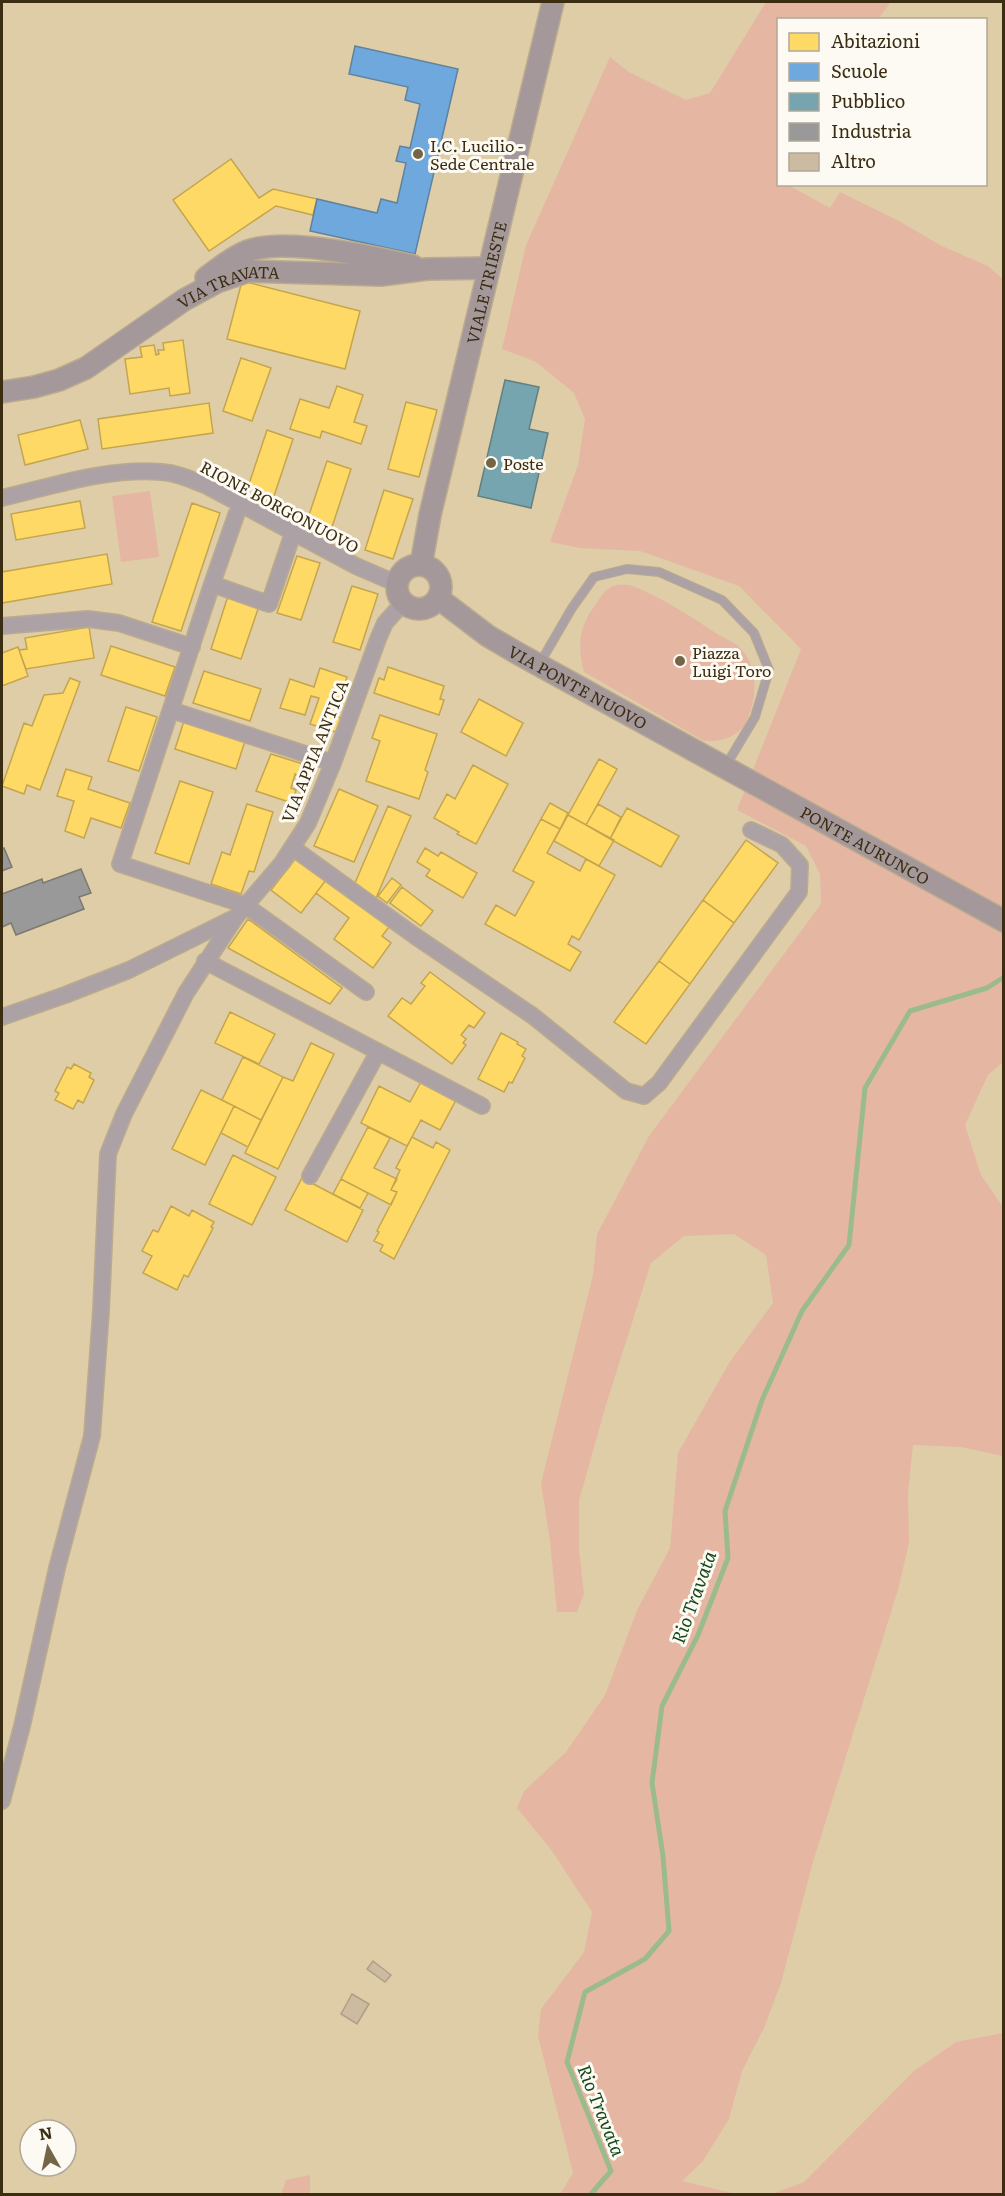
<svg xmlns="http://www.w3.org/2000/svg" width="1005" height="2196" viewBox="0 0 1005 2196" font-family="Literata,serif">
<rect width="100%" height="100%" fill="#dfcda8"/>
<path fill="#e5b7a2" d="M766,2H891L878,19L778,20V184L792,185V187L830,208L840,192L897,220L942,246L988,266L1003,279L1004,1061L988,1075L965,1125L981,1175L1003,1207V1456L961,1447L913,1445L908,1493L909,1543L898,1590L813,1862L781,1983L764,2028L742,2071L729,2119L703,2161L682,2181L732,2193L760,2194H560L573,2173L538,2036L541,2009L584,1952L592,1912L552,1851L517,1808L524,1791L566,1752L605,1695L638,1608L670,1548L678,1453L729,1363L773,1303L766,1255L734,1234L684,1236L651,1263L605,1408L579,1501V1549L584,1594L577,1612H557L550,1541L541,1483L593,1275L597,1234L649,1136L821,904L820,874L806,846L737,810L801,649L739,586L640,551L580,548L550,542L578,465L585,419L574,393L536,362L502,349L526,245L610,57L629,72L686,100L710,93Z
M150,491L159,557L121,562L112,496Z
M630,585C662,597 690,616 719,635C726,639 737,643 742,650C759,669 757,698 747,720C739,737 722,742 704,741L584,672C577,645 579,627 595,605C600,598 604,591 611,587C616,584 624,585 630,585Z
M1003,2033V2194H771L804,2182L914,2071L956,2042Z
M310,2175V2194H281L286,2180Z"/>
<path fill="#ffd966" stroke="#c4a54d" stroke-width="1.5" d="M231,159L259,198L273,189L317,199L313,215L276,206L209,251L173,200Z
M242,281L360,311L345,369L227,339Z
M183,340L190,393L170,396L169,388L130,394L125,359L142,357L140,347L154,345L156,355L159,354L158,350H164L163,343Z
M241,358L271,368L252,421L223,411Z
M337,386L363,395L354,422L367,426L361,444L322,431L320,438L290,429L300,399L329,408Z
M406,402L437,410L419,477L388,469Z
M209,403L213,433L102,449L98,419Z
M80,420L88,449L25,465L18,435Z
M267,430L293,439L274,496L248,487Z
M327,461L351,469L332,527L308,518Z
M384,490L413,499L393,559L365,550Z
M80,501L85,528L16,540L11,514Z
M192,503L220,513L181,631L152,622Z
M107,554L112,584L2,603V572Z
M297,556L320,563L301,620L277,613Z
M352,586L378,594L360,650L333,642Z
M228,596L259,606L241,659L211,649Z
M89,627L94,658L26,669L19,650L27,649L25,638Z
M111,646L175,667L165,696L101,675Z
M18,647L28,676L2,686V653Z
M388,667L444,686L440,699L444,700L439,715L374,693L379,678L384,680Z
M320,668L347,677L334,716L341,718L336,732L310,724L319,698L311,696L305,715L280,708L290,679L314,687Z
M204,671L261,689L250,721L193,703Z
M70,678L80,682L40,790L27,785L24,794L2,786L24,723L32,726L44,695L63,693Z
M479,699L523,723L506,756L461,732Z
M126,707L157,717L139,771L108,761Z
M380,715L437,734L425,770L428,772L419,799L366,781L380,741L372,738Z
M184,721L245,741L236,769L175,749Z
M271,754L306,765L302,777L295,774L291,788L296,790L292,803L256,791Z
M599,759L617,769L586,825L568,815Z
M473,765L508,784L476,844L457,834L459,832L434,818L447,794L455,799Z
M66,769L92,777L88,789L130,803L121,828L91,818L84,838L65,831L74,801L57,796Z
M180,781L213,792L189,864L155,853Z
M339,789L378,806L354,862L314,846Z
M550,803L568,813L560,829L541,819Z
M247,804L273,812L254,872L249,871L241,894L211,884L222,852L230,855Z
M598,804L621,817L610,839L586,825Z
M388,806L411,816L376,898L355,883Z
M627,808L679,836L661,867L610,839Z
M568,815L614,840L599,866L554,841Z
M541,819L560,829L547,853L580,871L586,859L615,875L579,940L572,936L568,944L581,952L570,971L485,924L496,905L515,916L534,882L513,871Z
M746,840L778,863L734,923L703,900Z
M425,848L438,856L441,852L477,873L463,898L426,876L430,870L417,862Z
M296,858L326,880L301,913L271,890Z
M392,878L401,885L387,903L378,896Z
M326,880L389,927L382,936L391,943L373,968L334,939L349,918L316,893Z
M402,887L433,911L421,926L390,903Z
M703,900L734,923L690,984L659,961Z
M248,919L342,988L330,1004L228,948Z
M659,961L690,984L646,1044L614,1022Z
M430,972L485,1013L474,1028L469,1025L461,1035L466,1039L463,1043L466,1045L452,1064L388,1016L402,998L411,1004L425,986L421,983Z
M230,1012L275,1034L259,1064L215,1043Z
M501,1033L518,1042L517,1044L526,1049L522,1056L525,1058L512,1083L509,1082L504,1092L478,1079Z
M311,1043L334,1054L278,1169L245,1153L283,1077L293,1081Z
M243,1057L283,1077L261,1120L222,1100Z
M74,1064L91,1073L89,1077L94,1080L83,1103L78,1100L73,1109L55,1100L59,1093L55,1091L67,1067L71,1069Z
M422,1080L457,1098L440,1130L421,1120L407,1146L361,1123L379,1086L410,1102Z
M201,1090L234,1106L205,1165L172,1149Z
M234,1106L261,1120L248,1147L221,1133Z
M368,1127L390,1138L374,1168L397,1179L391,1190L397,1192L391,1205L341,1179Z
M412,1137L433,1148L436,1142L450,1150L394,1259L380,1251L383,1245L374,1241L379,1232L377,1231L397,1192L391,1190L400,1170L396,1168Z
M233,1155L276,1177L252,1225L209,1204Z
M302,1178L363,1210L347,1242L285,1210Z
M341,1179L368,1193L360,1208L333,1194Z
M171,1206L189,1216L192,1210L214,1222L211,1227L213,1228L188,1277L184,1275L177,1290L143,1273L152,1256L142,1251L153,1230L158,1232Z"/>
<path fill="#6fa8dc" stroke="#5f839f" stroke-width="1.5" d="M355,46L458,69L415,254L310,231L317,199L377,213L381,199L397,203L406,163L396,161L400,146L410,148L420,104L405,100L408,87L349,74Z"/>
<path fill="#76a5af" stroke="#648180" stroke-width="1.5" d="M505,380L539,387L529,429L548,433L531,508L478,496Z"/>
<path fill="#999" stroke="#7c7970" stroke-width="1.5" d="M4,848L12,867L2,871V849Z
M81,869L91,893L79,897L84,909L16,935L11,923L2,927V894L42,879L43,883Z"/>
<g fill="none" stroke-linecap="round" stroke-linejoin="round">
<path stroke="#9cbb8d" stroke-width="5" d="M591,2194L611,2171L567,2062L585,1992L645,1959L669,1931L663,1856L652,1783L662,1706L698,1635L728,1558L725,1511L762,1400L802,1311L849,1245L865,1088L910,1011L987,988L1004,977"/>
</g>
<path fill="#cdbba1" stroke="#b19f85" stroke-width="1.5" d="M373,1961L391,1975L385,1982L367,1969Z
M352,1994L369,2004L357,2024L341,2014Z"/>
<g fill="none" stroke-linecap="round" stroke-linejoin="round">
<g stroke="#baab8f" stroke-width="10">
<path id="lane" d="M540,663L572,608L594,577L627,569L659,572L722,600L754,633L769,670L755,717L725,767"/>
</g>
<g stroke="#baab8f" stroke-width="18">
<path id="street" d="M2,498C53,486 109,467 162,472C178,473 192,480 207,486L356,566L386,579L397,582
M240,504L212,584L269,604L293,533
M212,584L120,864L245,905L366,992
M2,626L88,619L119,623L192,647
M171,710L333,763
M293,848L415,936L533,1016L626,1091L644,1096L659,1083L799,892L800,865L782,845L751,830
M205,961L482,1106
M2,1017L65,995L129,970L232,919
M310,1176L378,1052
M2,1801L22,1726L57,1568L92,1436L101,1311L108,1154L124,1114L186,993L235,918L282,863L308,823L333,763L378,639L385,623L403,603"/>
</g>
<g stroke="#baab8f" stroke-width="24">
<g id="secondary">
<path d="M206,278C219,268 233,257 248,251C284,237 375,257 413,266"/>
<path id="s1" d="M2,392L34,387L59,380L86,368L184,300L217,282L249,271L381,275L427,269L489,268"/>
<path id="s2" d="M421,565L430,515L553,2"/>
<circle cx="419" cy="587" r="22"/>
<path id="s3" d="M438,598L488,636L517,653L1004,921"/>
</g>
</g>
<use href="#lane" stroke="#aca2a5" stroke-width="8"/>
<use href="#street" stroke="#aca2a5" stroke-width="15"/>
<use href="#secondary" stroke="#a4989b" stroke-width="21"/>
</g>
<g fill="#746546" stroke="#fdfaf3" stroke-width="2">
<circle cx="418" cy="154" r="6"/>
<circle cx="491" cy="463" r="6"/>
<circle cx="680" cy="661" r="6"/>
</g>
<g text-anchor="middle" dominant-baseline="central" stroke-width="6" stroke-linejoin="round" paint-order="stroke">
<g font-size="16" fill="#3a2d12" stroke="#fdfaf3" text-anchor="start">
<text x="430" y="145">I.C. Lucilio -<tspan x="430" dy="18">Sede Centrale</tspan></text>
<text x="503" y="463">Poste</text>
<text x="692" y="652">Piazza<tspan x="692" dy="18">Luigi Toro</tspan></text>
</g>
<g font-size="16" fill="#3a2d12" stroke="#fdfaf3">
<text stroke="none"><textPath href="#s1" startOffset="255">VIA TRAVATA</textPath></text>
<text stroke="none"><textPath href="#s2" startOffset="290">VIALE TRIESTE</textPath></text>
<text transform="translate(280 506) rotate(28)">RIONE BORGONUOVO</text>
<text stroke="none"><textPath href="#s3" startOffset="166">VIA PONTE NUOVO</textPath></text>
<text transform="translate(314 751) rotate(-68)">VIA APPIA ANTICA</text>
<text stroke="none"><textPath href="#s3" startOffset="494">PONTE AURUNCO</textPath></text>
</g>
<g font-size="18" font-style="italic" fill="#114819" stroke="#fdfaf3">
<text transform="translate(693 1597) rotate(-70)">Rio Travata</text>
<text transform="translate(602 2110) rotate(68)">Rio Travata</text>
</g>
</g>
<rect width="1005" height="2196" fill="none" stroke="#3a2d12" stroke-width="6"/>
<rect x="777" y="18" width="210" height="168" fill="#fdfaf3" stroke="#afa899" stroke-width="1.5"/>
<rect x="789" y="33" width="30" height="18" fill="#ffd966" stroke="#afa899" stroke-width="1.5"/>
<text x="831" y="48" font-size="18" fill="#3a2d12">Abitazioni</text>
<rect x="789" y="63" width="30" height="18" fill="#6fa8dc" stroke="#afa899" stroke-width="1.5"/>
<text x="831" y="78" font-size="18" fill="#3a2d12">Scuole</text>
<rect x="789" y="93" width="30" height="18" fill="#76a5af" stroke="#afa899" stroke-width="1.5"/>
<text x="831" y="108" font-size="18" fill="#3a2d12">Pubblico</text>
<rect x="789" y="123" width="30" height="18" fill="#999999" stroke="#afa899" stroke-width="1.5"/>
<text x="831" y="138" font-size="18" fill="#3a2d12">Industria</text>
<rect x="789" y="153" width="30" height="18" fill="#cdbba1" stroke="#afa899" stroke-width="1.5"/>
<text x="831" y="168" font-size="18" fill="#3a2d12">Altro</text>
<g transform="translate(48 2148) rotate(351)"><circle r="28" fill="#fdfaf3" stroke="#afa899" stroke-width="1.5"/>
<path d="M0-4.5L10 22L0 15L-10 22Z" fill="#746546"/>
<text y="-9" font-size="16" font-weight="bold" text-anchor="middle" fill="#3a2d12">N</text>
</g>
</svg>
